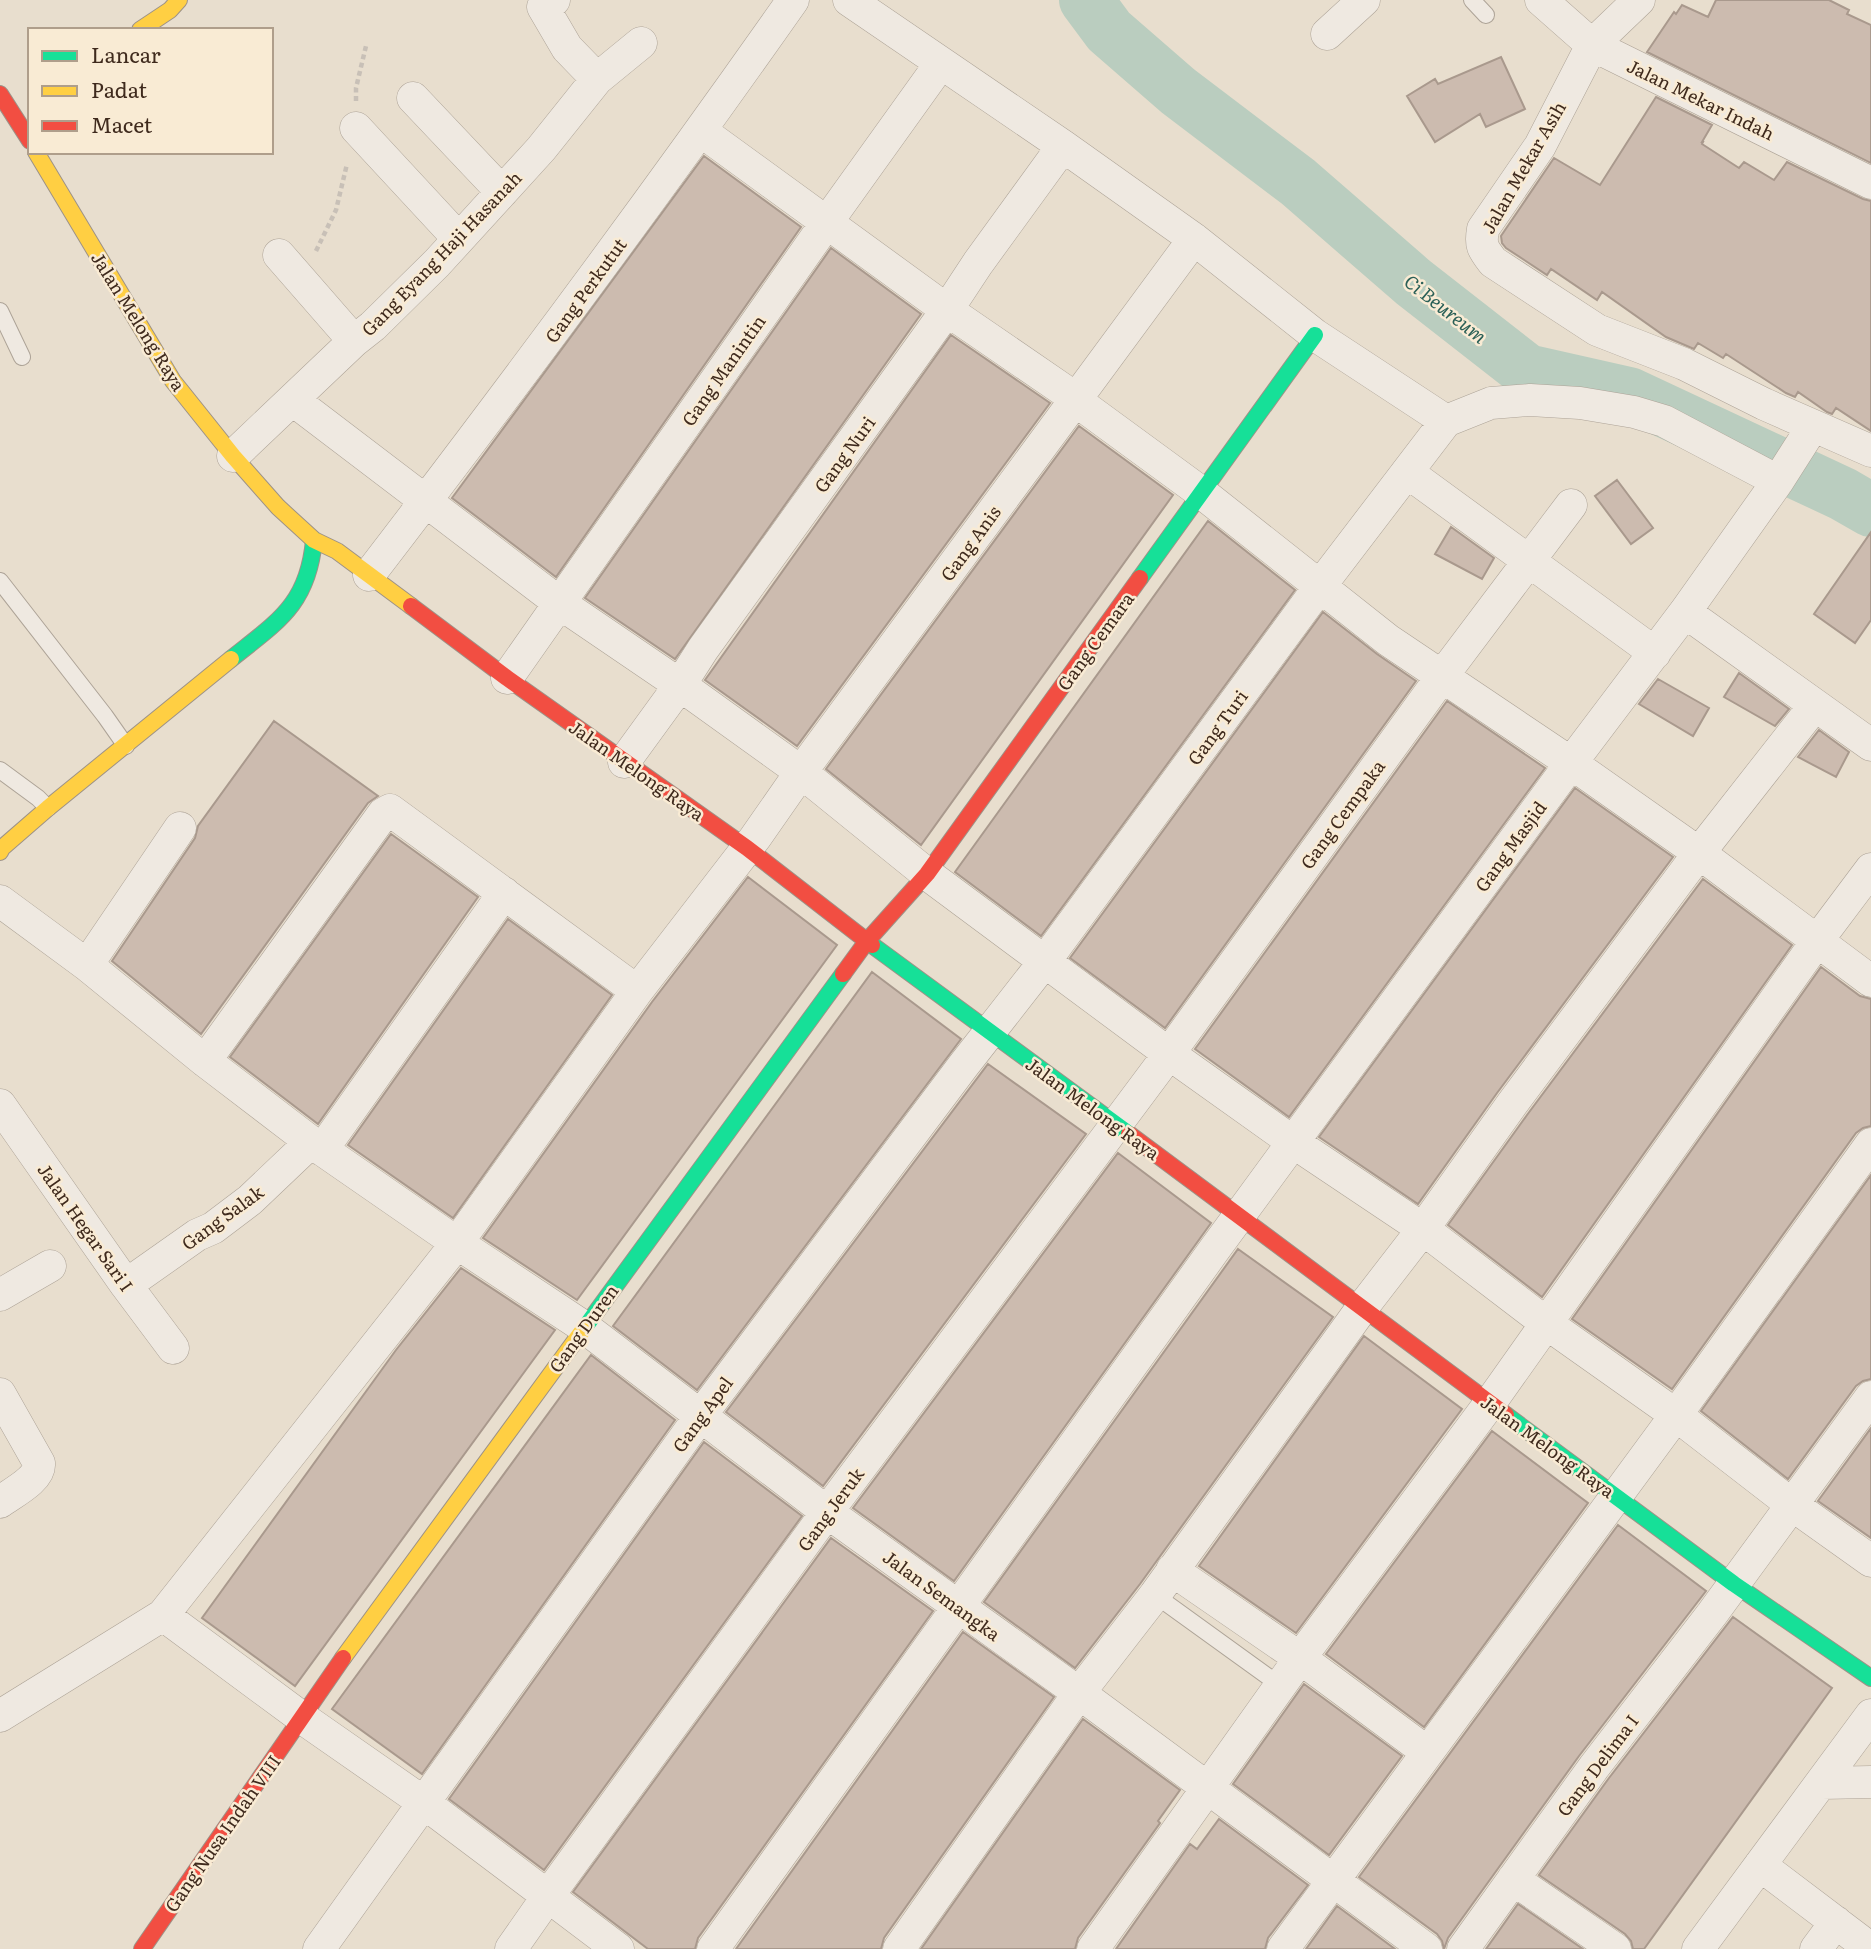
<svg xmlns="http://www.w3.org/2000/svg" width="1871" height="1949" viewBox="0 0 1871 1949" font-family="Literata,serif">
<rect width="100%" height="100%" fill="#e8dece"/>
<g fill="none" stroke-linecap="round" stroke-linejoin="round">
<path stroke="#bacdbf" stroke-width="54" d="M1086,0L1109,31L1178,91L1298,182L1413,282L1527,371L1629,394L1843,494L1871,510"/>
</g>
<path fill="#ccbbaf" stroke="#a9998d" stroke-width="2" d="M1716,0H1829L1849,10L1847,14L1871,25V163L1647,52L1674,12L1676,14L1682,5L1708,17Z
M1501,57L1525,109L1486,127L1480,114L1435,142L1407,96L1435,79L1438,84Z
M1656,97L1712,125L1702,142H1703L1702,144L1739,168L1744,162L1774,180L1787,162L1863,199L1871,201V431L1836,408L1832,414L1827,412L1798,392L1795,397L1786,393L1726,354L1723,358L1698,343L1694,349L1666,337L1602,292L1597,300L1551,269L1547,275L1506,248L1502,243L1501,236L1554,158L1600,185Z
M704,156L801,227L556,577L452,498Z
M831,248L921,314L675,659L585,598Z
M951,335L1050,403L797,746L705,680Z
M1079,426L1173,495L921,845L826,769Z
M1617,480L1653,528L1631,544L1595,496Z
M1208,521L1295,590L1041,936L955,872Z
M1451,527L1494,558L1482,579L1435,554Z
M1871,532V620L1855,643L1814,614Z
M1323,612L1377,654L1416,681L1165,1028L1070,958Z
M1739,673L1789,709L1775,726L1724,697Z
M1658,679L1709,708L1693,736L1639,704Z
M1447,701L1545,768L1289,1117L1195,1049Z
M274,721L378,796L368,803L201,1034L112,961L195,838L198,826Z
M1819,730L1849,752L1836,777L1798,757Z
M1575,788L1673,857L1497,1093L1418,1204L1319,1137Z
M391,834L478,897L318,1124L230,1057Z
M748,877L837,945L577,1300L483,1238L652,1002Z
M1703,879L1792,945L1542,1297L1448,1225L1527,1115Z
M508,919L612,995L453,1218L348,1145Z
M1821,967L1860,996L1871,999V1126L1863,1128L1856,1133L1672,1389L1572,1319Z
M872,972L961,1039L697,1390L613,1326Z
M988,1064L1086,1134L823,1486L726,1412Z
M1118,1153L1211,1223L954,1581L853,1508Z
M1871,1175V1379L1863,1381L1856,1386L1788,1479L1701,1411Z
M1238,1249L1333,1317L1140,1584L1075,1668L984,1602Z
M461,1268L555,1330L295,1686L202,1618L396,1350Z
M1364,1336L1462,1409L1296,1633L1199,1566Z
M591,1355L675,1420L422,1774L332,1709Z
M1871,1428V1538L1818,1501Z
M1492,1431L1588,1503L1424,1727L1326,1654Z
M704,1442L802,1516L544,1870L449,1799Z
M1618,1525L1706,1591L1579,1756L1448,1938L1444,1949L1442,1941L1437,1934L1359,1877Z
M831,1538L933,1611L698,1938L695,1949H648L573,1892Z
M1733,1617L1832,1688L1644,1949H1633L1631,1941L1625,1934L1539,1875L1609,1778Z
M963,1632L1054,1697L884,1938L881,1949H736Z
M1304,1684L1402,1756L1329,1855L1233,1784Z
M1083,1719L1180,1790L1158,1821L1160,1823L1078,1938L1075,1949H921Z
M1219,1819L1308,1885L1268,1938L1265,1949H1116L1190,1844L1197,1849Z
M1518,1904L1583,1949H1486Z
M1337,1906L1395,1949H1306Z"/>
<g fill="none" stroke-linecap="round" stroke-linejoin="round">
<g stroke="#ada397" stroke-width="18">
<path id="lane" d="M1472,0L1486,15
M0,311L22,357
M0,581L105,716L126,746
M0,770L38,798L48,808
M1155,1595L1281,1686"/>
</g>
<g stroke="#ada397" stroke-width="33">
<path id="street" d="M554,0L543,7L567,48L597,79
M849,0L1063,146L1194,239L1315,335L1446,421
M1541,0L1592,45L1871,183
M1639,0L1592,45L1540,146L1483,229C1480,246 1483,249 1493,262L1597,330L1684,364L1764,404L1871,451
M1327,34L1364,0
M413,98L502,192
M356,128L458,238
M701,131L947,310L1065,391L1075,400L1202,493L1388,640L1571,763L1699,853L1871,981
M279,255L354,341
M293,400L561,604L680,685L801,772L927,874L1168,1053L1293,1142L1423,1229L1546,1323L1676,1415L1791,1504L1871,1561
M1446,421L1491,403L1530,400L1580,403L1634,412L1664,421L1778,481
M233,456L354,341L373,326L437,263L541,149L597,79L641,43
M1407,472L1655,653
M369,575C514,386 656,195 793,0
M1685,612L1871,745
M507,678L827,222L941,63
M624,762L680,685L703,649L947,310L978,263L1063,146
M0,901L87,965L205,1061L311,1142L457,1243L584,1327L827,1512L1079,1693L1426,1949
M87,965L180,828
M205,1061L383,814L390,810L637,991
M0,1105L126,1285L173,1348
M322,1150L504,893
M126,1285L197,1235L213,1228L250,1200L311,1142
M0,1295L50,1266
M0,1394L39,1463C41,1479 12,1493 0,1502
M1172,1570L1300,1658L1427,1752
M163,1615L301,1717L423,1802L618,1949
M0,1716L163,1615L457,1243L637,991L755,838L801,772L1194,239
M1822,1783L1871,1782
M1760,1865L1871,1949
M1513,1879L1615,1949
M319,1949L701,1415L963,1066L1045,961L1320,586L1446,421
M511,1949L548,1896L827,1512L1157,1070L1443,675L1571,505
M713,1949L1214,1250L1571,763L1685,612L1778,481L1813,426
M899,1949L1079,1693L1155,1595L1362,1308L1423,1229L1512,1104L1699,853L1815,705
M1093,1949L1300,1658L1490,1403L1817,941L1871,869
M1283,1949L1676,1415L1871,1144
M1463,1949L1594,1767L1712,1614L1871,1397
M1698,1949L1871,1715
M1816,1949L1836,1922"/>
</g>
<g stroke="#9d9287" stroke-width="18">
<path id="fast" d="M1140,578L1315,335
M231,659C277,622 308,605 314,540
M872,945L1129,1134
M583,1330L843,974
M1506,1415L1734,1584L1871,1678"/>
</g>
<g stroke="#9d9287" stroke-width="18">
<path id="slow" d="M140,30L170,10L179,0
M36,152L173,381L233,456L278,507L314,540L337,551L411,606
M0,852L2,848L48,808L231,659
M343,1658L583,1330"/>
</g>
<g stroke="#9d9287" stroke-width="18">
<path id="jam" d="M0,94L30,141
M411,606L507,678L747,848L872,945
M843,974L867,941L927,874L1140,578
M1129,1134L1506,1415
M142,1949L343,1658"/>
</g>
<path stroke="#c8c0b7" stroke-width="4.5" stroke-dasharray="5 3.5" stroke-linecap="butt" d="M356,101V88L366,46
M316,251L336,210L347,164"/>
<use href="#lane" stroke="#efe9e1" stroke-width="16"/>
<use href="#street" stroke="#efe9e1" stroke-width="32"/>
<use href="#fast" stroke="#16e098" stroke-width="16"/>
<use href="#slow" stroke="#ffcf43" stroke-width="16"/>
<use href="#jam" stroke="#f24e42" stroke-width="16"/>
</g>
<g text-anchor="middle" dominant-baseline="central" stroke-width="5" stroke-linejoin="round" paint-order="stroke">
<g font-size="18" fill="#3f2a1d" stroke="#f9ebd4">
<text transform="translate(1701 99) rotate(26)">Jalan Mekar Indah</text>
<text transform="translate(1523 167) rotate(-60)">Jalan Mekar Asih</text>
<text transform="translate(441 253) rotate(-46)">Gang Eyang Haji Hasanah</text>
<text transform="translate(585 290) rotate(-54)">Gang Perkutut</text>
<text transform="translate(139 321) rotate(58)">Jalan Melong Raya</text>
<text transform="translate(723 370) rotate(-55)">Gang Manintin</text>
<text transform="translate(844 454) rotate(-54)">Gang Nuri</text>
<text transform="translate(970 543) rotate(-54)">Gang Anis</text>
<text transform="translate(1095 641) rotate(-54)">Gang Cemara</text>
<text transform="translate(1217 727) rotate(-54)">Gang Turi</text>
<text transform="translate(637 770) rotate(35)">Jalan Melong Raya</text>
<text transform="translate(1342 814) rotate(-54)">Gang Cempaka</text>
<text transform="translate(1510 846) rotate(-54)">Gang Masjid</text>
<text transform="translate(1093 1108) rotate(36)">Jalan Melong Raya</text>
<text transform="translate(222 1217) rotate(-36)">Gang Salak</text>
<text transform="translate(86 1227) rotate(55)">Jalan Hegar Sari I</text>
<text transform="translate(583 1328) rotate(-54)">Gang Duren</text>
<text transform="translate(702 1414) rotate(-54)">Gang Apel</text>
<text transform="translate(1548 1446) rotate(36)">Jalan Melong Raya</text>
<text transform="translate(830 1509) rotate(-54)">Gang Jeruk</text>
<text transform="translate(942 1595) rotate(36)">Jalan Semangka</text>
<text transform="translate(1597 1765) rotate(-53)">Gang Delima I</text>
<text transform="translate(222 1833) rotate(-55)">Gang Nusa Indah VIII</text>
</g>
<g font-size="19" font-style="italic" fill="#2b6057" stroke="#f9ebd4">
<text transform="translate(1446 308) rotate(38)">Ci Beureum</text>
</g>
</g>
<rect x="28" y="28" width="245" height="126" fill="#f9ebd4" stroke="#af9e8b" stroke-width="2"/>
<rect x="42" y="51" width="35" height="10" fill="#16e098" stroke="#af9e8b" stroke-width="2"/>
<text x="91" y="63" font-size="21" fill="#3f2a1d">Lancar</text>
<rect x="42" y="86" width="35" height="10" fill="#ffcf43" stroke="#af9e8b" stroke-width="2"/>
<text x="91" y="98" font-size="21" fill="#3f2a1d">Padat</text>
<rect x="42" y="121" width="35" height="10" fill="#f24e42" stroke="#af9e8b" stroke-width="2"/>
<text x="91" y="133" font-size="21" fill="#3f2a1d">Macet</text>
</svg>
